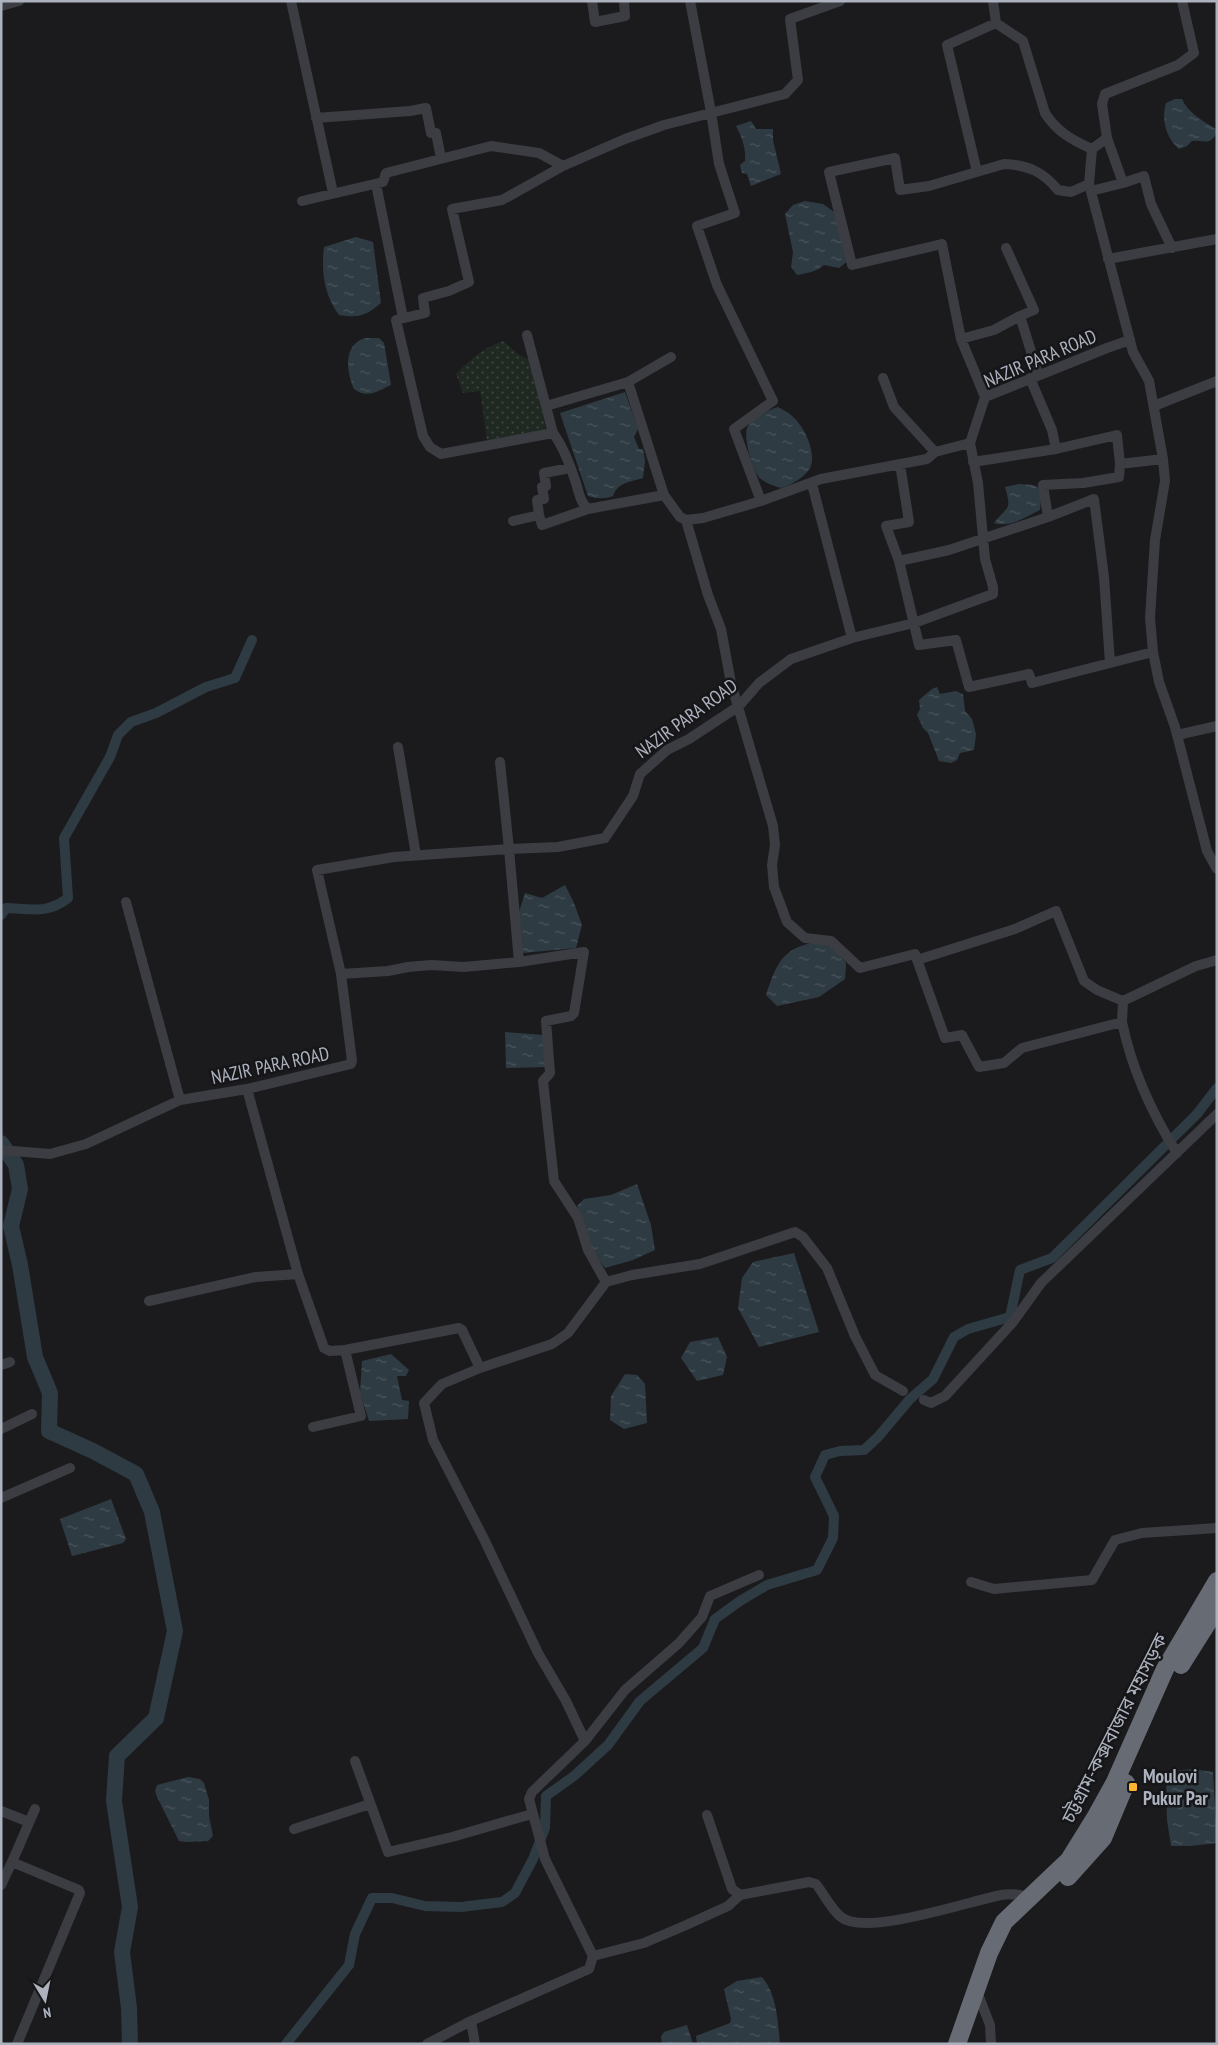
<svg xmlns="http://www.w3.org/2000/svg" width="1218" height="2045" viewBox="0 0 1218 2045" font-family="'PT Sans Narrow','Noto Sans Bengali',sans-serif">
<defs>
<pattern id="park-dots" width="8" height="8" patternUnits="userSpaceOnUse" patternTransform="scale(1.25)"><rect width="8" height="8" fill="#202921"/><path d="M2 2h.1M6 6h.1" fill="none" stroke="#3e463f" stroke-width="1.8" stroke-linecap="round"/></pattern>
<pattern id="water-ripples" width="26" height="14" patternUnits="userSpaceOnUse" patternTransform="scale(1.25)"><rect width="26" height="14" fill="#2f3b43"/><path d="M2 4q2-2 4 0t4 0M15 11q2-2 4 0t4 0" fill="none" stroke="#4a555c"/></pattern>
</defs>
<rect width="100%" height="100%" fill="#1b1b1e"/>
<path fill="url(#park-dots)" d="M503,341L518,354L530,360L546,430L487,440L480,391L463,393L456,374C471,359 483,348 503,341Z"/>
<path fill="url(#water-ripples)" d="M1175,99H1182C1188,113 1203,121 1216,129L1217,133C1208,147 1205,139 1192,141L1187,146L1179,149C1166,138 1161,119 1166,103Z
M751,121L756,129H773V140L781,174L751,186L747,174L742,173L740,165L745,161C746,148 742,137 736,126Z
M805,201L823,204L837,214L849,260L839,268L824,265C816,272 807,273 797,275L791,267L793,252L785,214L793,205Z
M356,237L373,242L381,303C365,316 360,318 339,315C324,294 321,272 324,247Z
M365,338H379L384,343L391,385C378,391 368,399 354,389C346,371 343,345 365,338Z
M625,392L638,429L634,437L639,449H643L645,461L643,478C630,482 618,482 613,496C604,499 597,499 588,496L560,413Z
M778,407C783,410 790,413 794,418C805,428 817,454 810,468C805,477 791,485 781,488C774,486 765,483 760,478C752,470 742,434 748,426C755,417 768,410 778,407Z
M1019,484L1033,485L1039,488L1041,499L1040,510C1025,517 1011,528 994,523C1008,505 1012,511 1005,487Z
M937,687L940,694L956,691L963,694L965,711L972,719L976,734L974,750L960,753L957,760L951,763L939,761L928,733L923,728L917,715L920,709L919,700L932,689Z
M565,885L574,903L582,925L576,948L522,953L519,912L525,893L542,898Z
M824,941L836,950L846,963L845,979L819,997L777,1006L766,995C778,959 784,946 824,941Z
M505,1032L544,1035L546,1067L506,1068Z
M637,1184L651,1225L655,1250L633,1260L605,1268L593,1251L577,1206L584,1199L611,1195Z
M794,1253L819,1332L759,1347L738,1308L742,1278L753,1262Z
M718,1337L727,1357L723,1375L697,1381L681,1358L690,1342Z
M391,1354L409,1370L406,1376H397L402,1400L409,1401L408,1419L369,1421L360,1393L362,1361Z
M625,1374L637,1375L645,1384L647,1423L624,1429L610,1420L611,1396Z
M111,1499L126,1539L123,1543L72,1556L60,1519Z
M1193,1769L1213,1772L1217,1843L1190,1846H1171L1167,1820L1166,1777L1172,1771Z
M188,1777L200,1779L204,1783L209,1800V1816L213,1836L208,1841L186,1842L179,1841L157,1797L155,1791L157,1785Z
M762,1977C777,1995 778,2021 780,2044H697L696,2036L730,2023L731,2019L724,1989L737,1981Z
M687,2025L693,2044H662L661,2037L664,2032Z"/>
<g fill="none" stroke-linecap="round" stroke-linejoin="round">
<path stroke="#2f3b43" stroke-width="10" d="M1,915L6,908C31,909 48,914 68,898L64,838L110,757L118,735L131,722L156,713L206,687L235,678L252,640
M286,2044L349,1965L355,1934L372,1898H392L425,1906L461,1907L502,1902L515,1893L533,1859L545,1828L546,1796L574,1776L608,1745L640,1701L703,1648L715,1619L740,1601L767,1585L817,1570L833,1538L834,1516L815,1477L825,1455L840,1451L864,1450L878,1437L910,1399L933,1379L954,1337L968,1329L1010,1317L1020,1270L1052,1258L1197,1114L1217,1088"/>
<path stroke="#2f3b43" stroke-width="16" d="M1,1143L16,1165L20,1189L11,1226L20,1265L35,1357L50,1393L49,1431L93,1451L136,1474L152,1512L175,1631L156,1718L117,1756L114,1801L130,1907L122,1952L129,2008L130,2044"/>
<path stroke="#3b3d43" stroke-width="10" d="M291,1L333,193
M592,1L595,22L625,16L624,1
M690,1L711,112L719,164L735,213L697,226L717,285L773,401L734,429L761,501
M993,1L996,23L1023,41L1045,113C1057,132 1072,140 1092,149L1089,184L1133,352L1149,381L1163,459L1165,481L1155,540L1150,618L1153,652L1159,682L1175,727L1207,851L1217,869
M1,6L19,1
M316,118L410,111L426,108L431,133H436L441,158
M1092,149L1107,138L1102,104L1105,94L1178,65L1194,53L1182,1
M563,166L502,200L452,209L469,282L449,291L423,298L425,313L396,320L423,436L430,447L441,454L553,433C563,446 570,465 575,480C579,491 579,501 588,509L664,495L680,517L686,520L703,518L761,501L821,479L927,459L935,452L970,443
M977,172L947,45L996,23
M1123,183L1144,176L1151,204L1172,248
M376,184L403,318
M1091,191L1123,183L1107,138
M302,201L383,182L386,173L491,146L539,153L563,166L625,139L664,125L785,94L798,80L790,19L840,1
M1006,248L1034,310L1020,316L1038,374
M1108,259L1217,239
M527,335L553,433
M961,339L994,330L1020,316
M883,378L894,407L935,452
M1030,378L1052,430L1056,449L1117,435L1120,464
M628,382L671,357
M985,397L961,339L942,244L852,265L829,172L895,158L900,190L929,186L1004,164C1029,165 1043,172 1058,190L1071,192L1089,184
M546,406L628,382L664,495
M1154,406L1217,381
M973,462L1056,449
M812,484L852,638
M539,515L542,525L588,509
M1048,517L1094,499L1104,577L1110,663L1153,652
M686,520L708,595L721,629L731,683L773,826L775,845L772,865L774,887L787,922L805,938L831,941L860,968L915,954L945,1038L962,1035L979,1067L1004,1063L1022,1048L1122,1022L1123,1001L1196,966L1217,960
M513,521L539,515L537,500L544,499L542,487L546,486L544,473L570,468
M899,561L886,526L909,522L900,464
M1110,663L1032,683L1029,674L969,687L956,640L919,645L899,561L949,550L1048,517L1043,485L1083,483L1119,477L1120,464L1163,459
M1177,735L1217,726
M398,747L416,855
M126,902L180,1100
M917,960L1015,929L1056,911L1084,981L1097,990L1123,1001
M519,962L584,952L574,1013L571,1016L546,1021L550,1073L543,1081L554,1181L578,1218L588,1250L606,1282
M341,974L388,971L408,967L431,965L464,967L519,962L509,849L558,847L605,838L633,796L640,774L667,750L689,739L739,706L759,683L791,659L852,638L914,623L993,594V587L985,559L978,483L970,443L985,397L1107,348L1130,340
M1122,1022C1132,1070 1151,1112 1177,1153
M247,1089L298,1274L324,1348L330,1351L345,1350L459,1328L462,1330L480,1368L552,1344L568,1333L606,1282L632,1275L700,1264L795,1232L803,1237L827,1268L855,1336L875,1375L903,1391
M1,1150L50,1154L86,1144L180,1100L247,1089L351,1064L352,1061L341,974L317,870L394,857L509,849L500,762
M149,1301L256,1277L298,1274
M1,1365L10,1362
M480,1368L442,1384L424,1403L433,1440L484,1539L538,1653L566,1701L585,1741L625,1690L679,1643L702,1617L710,1596L759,1575
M924,1400L931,1403L945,1396L1013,1322L1041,1283L1217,1114
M313,1427L361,1416L345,1350
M1,1429L32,1414
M1,1498L70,1468
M971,1582L994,1589L1092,1580L1115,1540L1142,1533L1217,1528
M355,1761L388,1852L452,1837L532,1814
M1,1811L29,1822
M707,1815L732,1889L740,1895
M294,1829L370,1804
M12,1862L35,1809
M1,1885L12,1862L79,1890L80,1893L17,2044
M593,1956L644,1943L684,1926L728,1906L740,1895L809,1882L816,1884C824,1894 831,1909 841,1917C865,1937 970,1901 1001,1895C1011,1893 1021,1895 1031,1897
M976,1989L990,2025L991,2044
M471,2021L475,2044
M427,2044L471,2021L589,1969L593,1956L545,1859L529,1799L532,1792L585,1741"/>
<path stroke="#676b74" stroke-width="18" d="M1181,1665L1217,1608
M1068,1877L1103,1838L1126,1783
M957,2044L989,1953L1004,1922L1069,1860L1095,1818L1115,1782L1165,1669L1217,1581"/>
</g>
<rect fill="#ffb531" stroke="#161619" stroke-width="2" x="1128" y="1782" width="10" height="10" rx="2.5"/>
<g text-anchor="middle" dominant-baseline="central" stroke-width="5" stroke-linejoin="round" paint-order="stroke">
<g font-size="19" fill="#acb2be" stroke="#161619">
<text transform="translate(1040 358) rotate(-23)">NAZIR PARA ROAD</text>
<text transform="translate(686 718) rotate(-36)">NAZIR PARA ROAD</text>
<text transform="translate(270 1065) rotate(-12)">NAZIR PARA ROAD</text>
<text transform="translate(1114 1728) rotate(-63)">চট্টগ্রাম-কক্সবাজার মহাসড়ক</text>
</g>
<g font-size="19" font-weight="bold" fill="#acb2be" stroke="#161619" text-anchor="start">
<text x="1143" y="1776">Moulovi<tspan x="1143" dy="22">Pukur Par</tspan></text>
</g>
</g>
<rect width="1218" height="2045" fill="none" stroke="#acb2be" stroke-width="5"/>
<g transform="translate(45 2000) rotate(170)" stroke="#161619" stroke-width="4" paint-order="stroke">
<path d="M0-4L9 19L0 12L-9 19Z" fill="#acb2be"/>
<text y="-8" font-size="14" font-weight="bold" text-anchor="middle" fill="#acb2be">N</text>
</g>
</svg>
